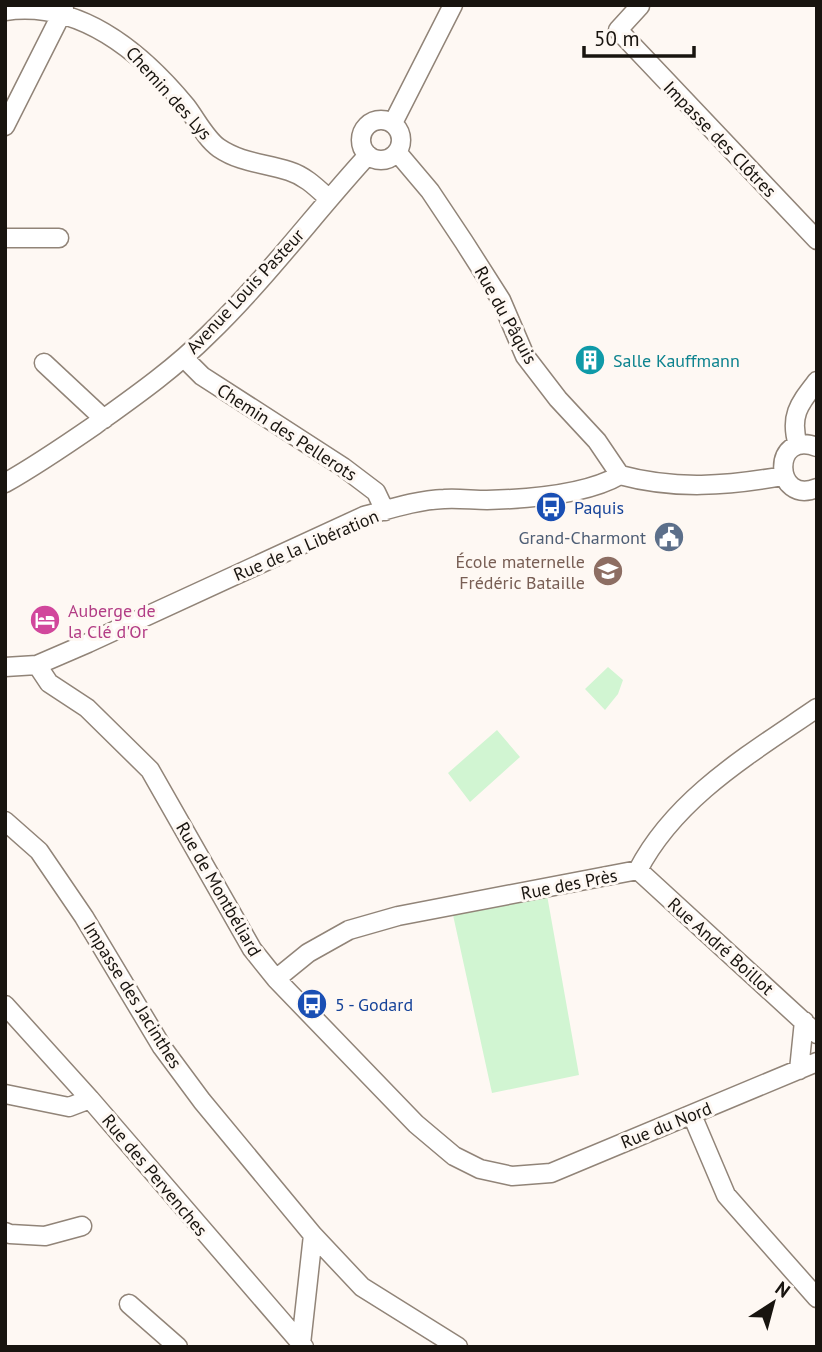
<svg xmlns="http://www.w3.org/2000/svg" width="822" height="1352" viewBox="0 0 822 1352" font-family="'PT Sans',sans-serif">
<rect width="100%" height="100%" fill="#fef8f3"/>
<path fill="#d1f5d2" d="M608,667L623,680L618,694L605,710L585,689Z
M497,730L520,757L470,802L448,773Z
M547,895L579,1075L492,1093L453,915Z"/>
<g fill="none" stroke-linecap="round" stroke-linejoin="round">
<g stroke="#918478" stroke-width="21">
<path id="minor" d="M640,6L618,30L817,240
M5,11C81,0 143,54 186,106C196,119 206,139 219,148C241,163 265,163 289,171C305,176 316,187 328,198
M361 140a20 20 0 1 1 40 0a20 20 0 1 1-40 0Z
M393,123L453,5
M5,126L64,9
M397,152L430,191L464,242L501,300L525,356L558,399L597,441L620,475
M5,238H59
M184,358L202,376L343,467L376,492L385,511
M44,363L104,419
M798,445C789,415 800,403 817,381
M817,447C771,429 773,506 817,488
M620,475C675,490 728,486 783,476
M5,483C37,465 66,445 95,425C134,397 174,369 208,335C266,279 314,214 368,155
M37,665L49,683L87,708L150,770L252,949L276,979L416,1124L454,1156L480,1169L512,1176L551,1173L817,1062
M5,667L37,665L88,643L364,516C390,509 417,500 444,499C458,498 473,500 487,500C526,499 586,495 620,475
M5,821L39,851L84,917L162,1047L202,1101L313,1235L301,1344
M638,870L817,1034
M276,979L308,953L349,930L398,916L638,870C676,797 750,754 817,708
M5,1005L90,1099L304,1347
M799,1070L804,1021
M5,1094L69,1107L90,1099
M692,1115L726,1195L817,1298
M5,1232L10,1234L45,1236L82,1226
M313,1235L362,1287L458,1347
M129,1304L178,1347"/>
</g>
<use href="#minor" stroke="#fff" stroke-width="18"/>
</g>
<defs>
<g id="building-disc" transform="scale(1.575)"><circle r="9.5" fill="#0f9aa8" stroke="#fef8f3"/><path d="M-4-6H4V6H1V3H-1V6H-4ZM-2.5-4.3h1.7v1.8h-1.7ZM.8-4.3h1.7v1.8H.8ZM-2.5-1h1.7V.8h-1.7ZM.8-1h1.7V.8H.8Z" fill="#fff"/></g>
<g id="bus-disc" transform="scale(1.575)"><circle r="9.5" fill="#1a4fb4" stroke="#fef8f3"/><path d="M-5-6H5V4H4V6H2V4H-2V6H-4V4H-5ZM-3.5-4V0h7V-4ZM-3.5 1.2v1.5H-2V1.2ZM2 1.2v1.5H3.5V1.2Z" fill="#fff"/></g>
<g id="civic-disc" transform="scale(1.575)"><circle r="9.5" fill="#5c6f8a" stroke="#fef8f3"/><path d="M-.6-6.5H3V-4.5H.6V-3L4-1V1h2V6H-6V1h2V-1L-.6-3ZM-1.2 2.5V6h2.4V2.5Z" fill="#fff"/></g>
<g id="school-disc" transform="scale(1.575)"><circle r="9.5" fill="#8d6e63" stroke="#fef8f3"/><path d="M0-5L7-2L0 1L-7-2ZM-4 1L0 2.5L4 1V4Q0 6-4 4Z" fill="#fff"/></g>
<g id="hotel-disc" transform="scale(1.575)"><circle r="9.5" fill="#d1479c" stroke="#fef8f3"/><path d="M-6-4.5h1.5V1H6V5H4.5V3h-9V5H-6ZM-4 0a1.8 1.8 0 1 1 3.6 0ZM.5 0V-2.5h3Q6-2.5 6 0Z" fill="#fff"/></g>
</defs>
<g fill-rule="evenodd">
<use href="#building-disc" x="590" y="360"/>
<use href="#bus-disc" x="551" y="507"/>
<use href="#civic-disc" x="669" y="537"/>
<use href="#school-disc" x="608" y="571"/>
<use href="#hotel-disc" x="45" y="620"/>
<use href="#bus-disc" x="312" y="1004"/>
</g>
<g text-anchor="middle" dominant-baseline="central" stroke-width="6" stroke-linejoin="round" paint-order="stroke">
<g font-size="18" fill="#18140f" stroke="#fef8f3">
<text transform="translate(169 93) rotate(48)">Chemin des Lys</text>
<text transform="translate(720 139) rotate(46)">Impasse des Clôtres</text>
<text transform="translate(245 291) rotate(-47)">Avenue Louis Pasteur</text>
<text transform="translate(506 315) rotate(61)">Rue du Pâquis</text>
<text transform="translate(287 432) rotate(33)">Chemin des Pellerots</text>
<text transform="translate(306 545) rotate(-23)">Rue de la Libération</text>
<text transform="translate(569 884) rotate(-11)">Rue des Près</text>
<text transform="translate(219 889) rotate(60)">Rue de Montbéliard</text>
<text transform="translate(721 946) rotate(42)">Rue André Boillot</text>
<text transform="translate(133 995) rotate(58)">Impasse des Jacinthes</text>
<text transform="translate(666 1125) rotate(-22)">Rue du Nord</text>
<text transform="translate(155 1175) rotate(50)">Rue des Pervenches</text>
</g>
<g font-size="18" fill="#0d838f" stroke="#fef8f3" text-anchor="start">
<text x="613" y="360">Salle Kauffmann</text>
</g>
<g font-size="18" fill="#164399" stroke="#fef8f3" text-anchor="start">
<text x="574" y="507">Paquis</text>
<text x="335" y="1004">5 - Godard</text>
</g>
<g font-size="18" fill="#4e5e75" stroke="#fef8f3" text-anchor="end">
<text x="646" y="537">Grand-Charmont</text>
</g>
<g font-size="18" fill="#785e54" stroke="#fef8f3" text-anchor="end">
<text x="585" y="561">École maternelle<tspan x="585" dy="21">Frédéric Bataille</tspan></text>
</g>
<g font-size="18" fill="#b23c85" stroke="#fef8f3" text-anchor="start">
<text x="68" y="610">Auberge de<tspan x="68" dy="21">la Clé d'Or</tspan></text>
</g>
</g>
<rect width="822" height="1352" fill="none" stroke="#18140f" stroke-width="14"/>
<g transform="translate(773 1303) rotate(36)" stroke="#fef8f3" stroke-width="5" paint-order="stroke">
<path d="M0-5L12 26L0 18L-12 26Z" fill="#18140f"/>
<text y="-10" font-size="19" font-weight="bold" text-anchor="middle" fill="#18140f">N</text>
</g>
<path d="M584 46v10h110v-10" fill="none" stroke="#18140f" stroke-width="3.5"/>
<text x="594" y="46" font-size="21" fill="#18140f" stroke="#fef8f3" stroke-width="5" paint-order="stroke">50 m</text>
</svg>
